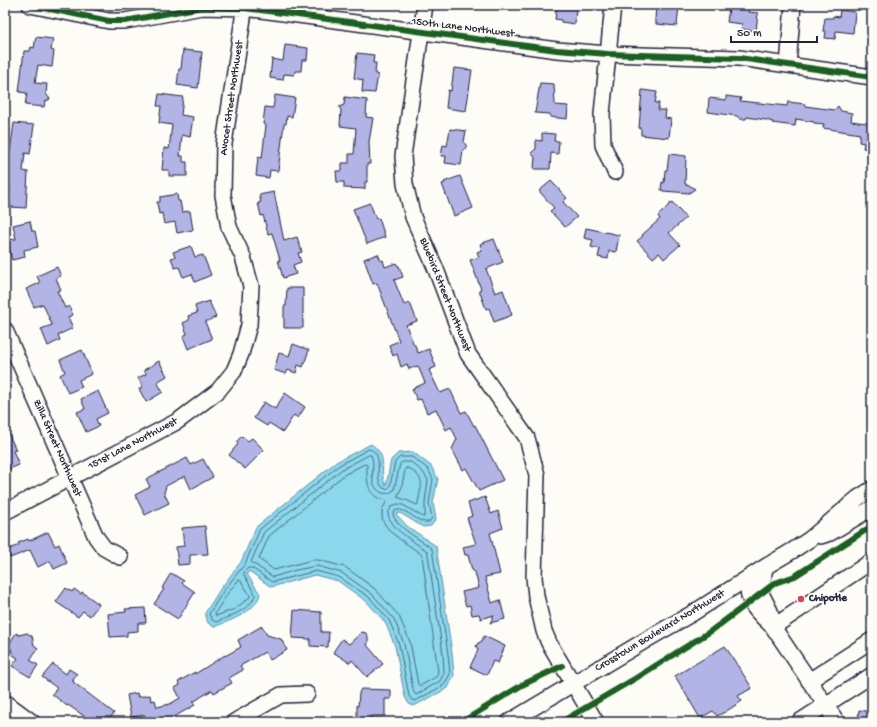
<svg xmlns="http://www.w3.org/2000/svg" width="877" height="727" viewBox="0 0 877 727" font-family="'Gochi Hand',sans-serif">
<rect width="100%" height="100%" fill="#fdfcf7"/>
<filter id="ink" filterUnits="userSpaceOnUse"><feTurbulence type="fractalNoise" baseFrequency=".025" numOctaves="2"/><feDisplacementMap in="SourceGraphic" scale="8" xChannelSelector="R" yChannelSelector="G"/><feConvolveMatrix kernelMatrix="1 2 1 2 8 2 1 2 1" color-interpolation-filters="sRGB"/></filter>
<g filter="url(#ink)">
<path fill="#8bd7eb" stroke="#618fa5" d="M371,444C391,458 377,469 386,486L391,460L398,453L413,452L431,466L438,479L433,503L436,519L431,526L423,527L400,513L396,514L407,526L436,546L452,653L454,675L448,688L414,706L409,704L405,697L395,646L385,622L366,601L338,581L315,575L271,587L249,571L247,574L260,594C255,613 231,620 214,627L208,623L205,613L221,588L241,562L256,527L336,462Z"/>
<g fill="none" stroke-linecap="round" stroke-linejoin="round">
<path stroke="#4c6a81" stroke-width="1" d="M369,449C386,453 372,477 383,488L387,489L390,486L395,462L400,457H412L428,469L433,479L429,503L432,518L429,522C417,524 408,508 396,510L393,514C396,528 421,539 432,549L448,654L450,674L444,685L415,701L412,700L409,696L399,644L389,620L369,597L339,577L316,571L272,582L252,568H248L244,572V575L255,594C253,609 228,617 216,622L212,620L209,614L224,590L245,564L260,529L338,466Z
M369,455H371C375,464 371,472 373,481C375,491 385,498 394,490L400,464L402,462H411L423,472L428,480L425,502V516L423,517L403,505L397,504L392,506L388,513C389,528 416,543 427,551L428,555L443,654L444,673L440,681L416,695L414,693L404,644L394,619L372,594L342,573L317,566L296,570L273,577L251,562L264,532L341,470Z
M365,464L367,465C367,477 366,491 378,498C381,499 384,500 387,501C385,505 382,508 382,513C380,531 411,545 422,555L438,672L436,677L420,686L418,684L410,642L399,616L375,589L345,567L318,560H312L274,570L259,559L269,536L344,475Z
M406,468C410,468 411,470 414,472C427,482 419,490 418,504L417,505L406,500L397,497L401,489Z
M239,580L241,581L250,595V597L235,609L216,616L215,613L228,593Z"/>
</g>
<path fill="#b2b4e5" stroke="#22223b" d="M557,5H576L575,24L561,22V20L555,19Z
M656,5H679L677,26L656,24V20H655Z
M734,5H747V6L749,7L748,12L758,13L756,31L741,29L742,24L727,22L729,8H733Z
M840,10L855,12L853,33L836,31L835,39L825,38L826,31H823L825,18H833V16L839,17Z
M36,37L53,39L51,50L54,51L52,67L38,65L35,83L47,84L46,94L50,99L45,102L44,107L25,105L27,93L19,92L24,51H30L31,47L34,48Z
M285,45L308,48L307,60H302L301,71H295L294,75L284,74L283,80L270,78L272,59L283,61Z
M183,50L202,52L198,88L177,85L179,69H181Z
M357,53L374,55L373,63H376L375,74L378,75L375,93L362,92L363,80L354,78Z
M454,68L472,70L466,111L446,108L448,90L451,91Z
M540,83L554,84L555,105L568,106L567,119L550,117V114L535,113Z
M642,90L657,92L655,103H659L658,110H666L665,118L671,119L669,138L641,135V129L639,128Z
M159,94L183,97L181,115L193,117L190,137L182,135L180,156H183V162H187V176H169V170H162L164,148L169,149L172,125L159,123L161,106H157Z
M275,95L295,98L292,117L287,116L286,124H284L278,171L270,170L269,178L256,176L258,157L262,158L266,125L263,124L265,107L273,108Z
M726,96L741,98L740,101L787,106L788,102L805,104V106L835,110L838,106L841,111L852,113L851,121L866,123L867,122H872V150L863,148L864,143L859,142L860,134L823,128L824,124L814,123V122L796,119L795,126L772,123L773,122L766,120L747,117L746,119H740L737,116L708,112L709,98L726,100Z
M345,97L367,100L366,117L373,118L369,142L370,164H367V182H365V189L344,188V182H337L336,171H342V163H349V154H354L356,128L340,126L341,110L339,107L344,105Z
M14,123L34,125L30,154L25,153L23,171L28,172L26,208L10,207V201L9,200L10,188H8L9,159Z
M450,129L466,131L464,142L467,147L463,150L461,165L445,163L446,156H441L443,145L447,146Z
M542,133L555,134L554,141H559L558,154L551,153L550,169H534L535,157L531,153L536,149V140L542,141Z
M669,154L686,156L685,184L689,185L695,189L689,193L663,191V190H661L662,182L664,183L665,170H667Z
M460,176L473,208L454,216L442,184L445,183L444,182Z
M551,181L567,198L563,202L577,217L565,227L550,211L554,208L539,191Z
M274,192L284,241L297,237L302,252L298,253L301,262L293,265L296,274L283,278L278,260H280L272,233L268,234L263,215L261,216L258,203L261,202L259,195Z
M177,194L178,201H180L182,212L190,211L193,230L177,233L175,222L164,224L162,213L159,214L157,202H160V197Z
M672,202L686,218L669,233L680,245L664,259L659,253L653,258L637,241L643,236L642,235L660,219L658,216Z
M370,203L376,219L379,218L385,237L367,244L353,209Z
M30,221L32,231H35L38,247L24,250L25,257L12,260L7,240L16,239L13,225Z
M586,228L619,235L616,252L609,251L608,259L598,257L600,249L591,247L593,240L584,238Z
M494,239L503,262L486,269L488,274L495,293L503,290L512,315L494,322L489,308L486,309L479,290L481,289L470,260L479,257L477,252L482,250L480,244Z
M191,246L195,257L203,255L211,275L195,282L192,274L183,277L179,267L175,268L171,258L175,257L173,252Z
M378,254L381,261L383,260L385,267L396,263L398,266H399L403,277L394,280L404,305L410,303L417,321L406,325L414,345H415L418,353L429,349L436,367L429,370L440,393L450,389L461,413L466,411L474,426L475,425L503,480L479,491L466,468L463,470L452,449L457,439L451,427L446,430L436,409L427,413L421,399L417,400L412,389L425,383L418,366L409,369L407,364L401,367L397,354L393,356L389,345L399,341L377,283L373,284L364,259Z
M57,267L61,276L56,278L61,290L57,291L65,308L69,306L73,315L68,317L73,328L58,335L60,340L48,346L41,329L52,325L43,304L34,307L26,289L40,283L37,276Z
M287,288H303V328H284V306H286Z
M209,301L216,317L205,322L212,339L188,349L183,336L187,334L183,323L189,320L188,316L197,313L195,306Z
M293,344L309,350L303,367L298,365L296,373L288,370L286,374L274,370L279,353L289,356Z
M82,350L92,374L79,380L82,387L68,393L60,375L65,372L60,360Z
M159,361L167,376L157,382L163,392L146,402L139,389L143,387L138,378L146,374L144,370Z
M98,391L108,413L96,419L99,426L86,432L77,412L85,409L81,399Z
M285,393L305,407L298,418L294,415L283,432L269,423L267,426L254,418L264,402L275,409Z
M5,426L16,450L13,451L19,465L5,471Z
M242,436L248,441L252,438L264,450L245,469L229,455L238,444L237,441Z
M187,458L191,465L203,459L213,477L191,489L185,476L166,486L164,493L169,503L145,515L135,495L150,487L146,479Z
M485,497L491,514L498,511L503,528L490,533L500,574L485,577L492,603L500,600L505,619L490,623L494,615L481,619L479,614L472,615L470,605L466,606L462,592L479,588L475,572L472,570L468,555H465L463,547L476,544L467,518L472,516L468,503Z
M205,526L208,554L190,555V564L178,565L176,547L184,546L182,528Z
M48,532L55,546L59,544L67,563L54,569L50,561L38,567L30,550L10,558L7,550L19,545L18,543L28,539L29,541Z
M171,573L184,581L182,583L195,592L178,619L154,604L164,589L162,588Z
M66,588L72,592L74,589L81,594L82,592L99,604L90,616L83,611L78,617L56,602Z
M145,608L146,623H138V631L127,632V636L110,637L108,614L126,612L125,609Z
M294,610L321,612V632H329L328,647L310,646V639L292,638Z
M262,626L267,635L281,639L287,650L270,660L265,652L240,666L243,670L229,678L232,683L214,693L212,690L193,702L195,705L165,722H146L145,715L131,717L127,695L137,693L138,697L150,695L151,701L155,700L157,707L170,704L180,698L175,688L180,685L178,682L195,672V674L225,655V656L241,647L238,640Z
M362,632L366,633L368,636V644L367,645L383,664L367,677L352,660L350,663L333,652L342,639L349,644Z
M16,633L19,635L27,633L32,636L34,645L38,648L30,660L38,665L30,677L12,666L18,658L13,655L14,653L11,652L12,650L7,647Z
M484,636L505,646L498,663L493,661L487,675L470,667L478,650L476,646L478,643L481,642Z
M725,646L752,688L738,696L742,701L725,712L717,716L713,711L700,718L675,676Z
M53,664L66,674L69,669L77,674L72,680L74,681L73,682L114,713L107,722H84L87,718L68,705L67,706L52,694L57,688L42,677Z
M361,689L391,690V699H385V716H371V722H358V719L357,718V705L358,706L359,693Z
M859,710L872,712V722H858Z"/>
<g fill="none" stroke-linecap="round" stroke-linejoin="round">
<g stroke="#22223b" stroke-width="18">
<path id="minor" d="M30,5L109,21H125L202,7L245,8L557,50L608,54L739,58L872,77
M425,5L403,156L405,184L413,217L435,267L468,354L527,438L537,475L534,577L536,596L544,631L549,643L596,722
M613,5L602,114L603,145L615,172
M788,65L793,5
M5,330L96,537L104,548L120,557
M5,512L178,421L218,391L234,371L241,354L249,325L251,286L243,257L229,227L223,195L224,144L245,5
M821,536L830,533L872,508
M765,567L761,593L770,611L773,626
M750,577C743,601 757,612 773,627L837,722
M773,627L872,561
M809,681L872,640
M5,702L32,722
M234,722L281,695L307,694
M509,722L651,637L693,613L765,567L792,551L810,539L858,498L872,489
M799,722L872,675"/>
</g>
<use href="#minor" stroke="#fdfcf7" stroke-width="15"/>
<g stroke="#fdfcf7" stroke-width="8">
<path id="cycleway" d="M30,5L109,21H125L202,7L245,8L557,50L608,54L739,58L872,77
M462,722L522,685L562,666
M561,722L636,678L711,631L775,583L795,576L872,526"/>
</g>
<use href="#cycleway" stroke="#1b5e20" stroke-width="6"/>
</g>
</g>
<circle fill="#d1495b" stroke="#fdfcf7" stroke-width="1.5" cx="801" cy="599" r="4"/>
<g text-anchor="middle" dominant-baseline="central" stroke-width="3.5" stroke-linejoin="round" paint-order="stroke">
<g font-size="11" fill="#22223b" stroke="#fdfcf7">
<text transform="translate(463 28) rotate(7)">150th Lane Northwest</text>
<text transform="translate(232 98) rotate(-82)">Avocet Street Northwest</text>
<text transform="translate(445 295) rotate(68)">Bluebird Street Northwest</text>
<text transform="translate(133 444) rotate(-28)">151st Lane Northwest</text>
<text transform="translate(57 448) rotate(66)">Zilla Street Northwest</text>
<text transform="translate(660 631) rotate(-31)">Crosstown Boulevard Northwest</text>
</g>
<g font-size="11" font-weight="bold" fill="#22223b" stroke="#fdfcf7" text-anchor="start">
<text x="809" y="599">Chipotle</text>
</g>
</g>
<rect width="877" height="727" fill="none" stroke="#fdfcf7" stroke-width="20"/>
<rect x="10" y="10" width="857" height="707" fill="none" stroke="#22223b" stroke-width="1.5" filter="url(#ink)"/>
<path d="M731 36v6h86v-6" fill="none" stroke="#22223b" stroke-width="2"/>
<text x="737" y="36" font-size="12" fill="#22223b" stroke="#fdfcf7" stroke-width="3" paint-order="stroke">50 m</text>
</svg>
